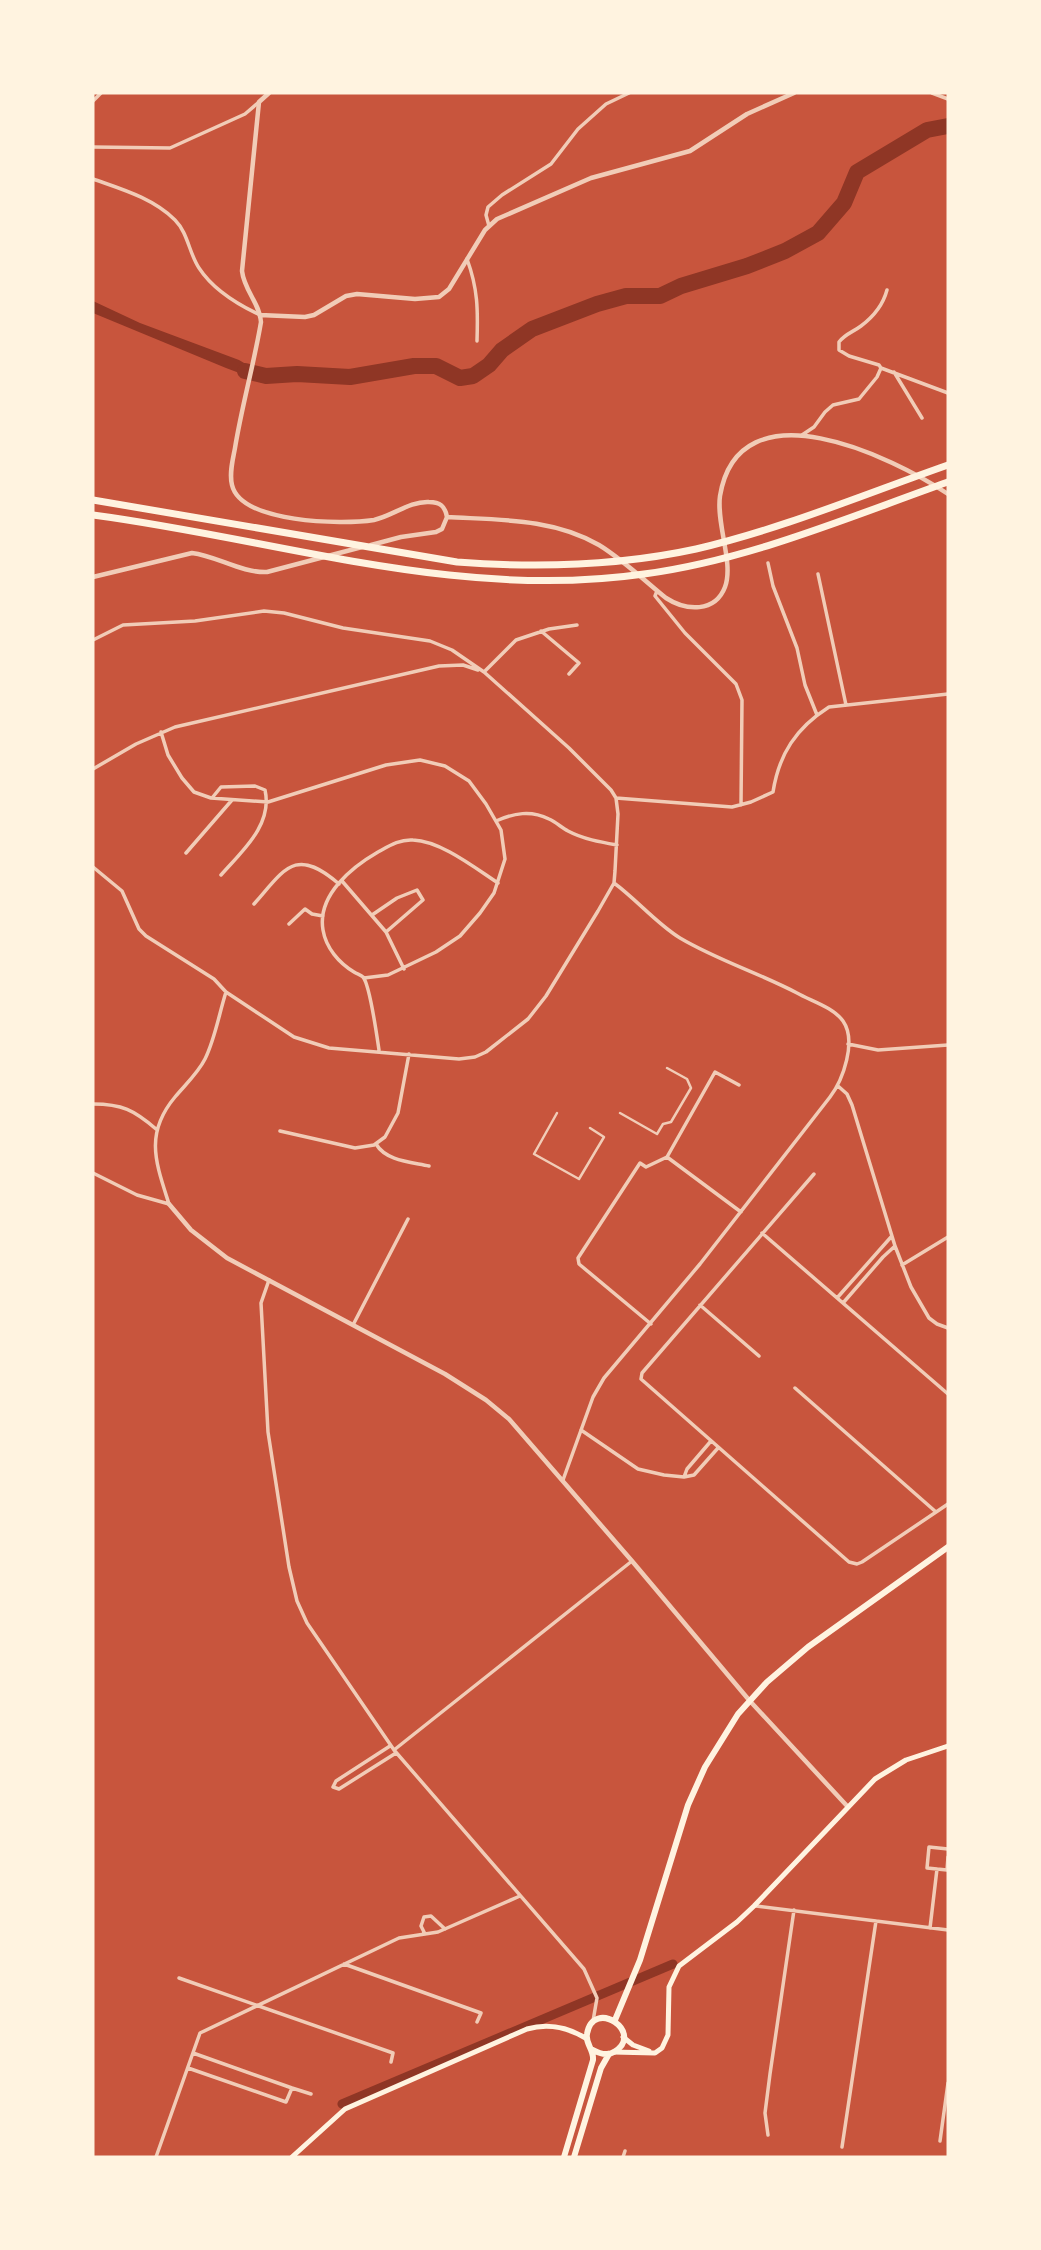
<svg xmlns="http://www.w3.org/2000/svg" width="1041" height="2250" viewBox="0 0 1041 2250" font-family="Figtree,sans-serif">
<rect width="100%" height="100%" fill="#c8553d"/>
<path fill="#8f3625" d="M93,301L140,323L239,360L266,376L263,377L242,374L226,368L93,313Z"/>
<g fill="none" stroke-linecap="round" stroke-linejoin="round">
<path stroke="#8f3625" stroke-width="9" d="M342,2104L673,1964"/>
<path stroke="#8f3625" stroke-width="16" d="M245,371L266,376L297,374L350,377L414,366H436L460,378L473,376L489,365L502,350L532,329L597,304L626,296H660L681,286L747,266L785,251L818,233L844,203L857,172L927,130L948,126"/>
<path stroke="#f1ccb7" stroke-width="2.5" d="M557,1113L534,1154L579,1179L604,1137L590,1128
M620,1113L657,1134L663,1124L671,1122L691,1088L687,1079L667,1068"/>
<path stroke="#f1ccb7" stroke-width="3.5" d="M932,93L948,99
M93,101L101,93
M93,147L170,148L245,114L259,102
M93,179C121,189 153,198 175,220C188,233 189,253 199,268C212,288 237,304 258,314
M489,226L486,215L488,207L502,195L551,164L578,129L606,104L629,93
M467,259C478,289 478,310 477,341
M881,368L948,393
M894,372L922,418
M802,435L814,427L825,412L833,405L859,399L877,377L881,368L879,365L849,356L839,350V342C845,334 853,332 861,326C873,317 883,305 887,290
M768,563L773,586L797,648L805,685L817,715
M818,574L846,705
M657,591L655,596L685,633L736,684L742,700L741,805
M541,631L579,663L569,674
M93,640L123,625L195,621L264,611L284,613L343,628L430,641L452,650L484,672L569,748L611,790L616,798L618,814L615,871L614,883L598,911L546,996L528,1019L486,1052L475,1057L459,1059L329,1048L294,1037L226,992L214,979L146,936L139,929L122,891L93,867
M484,672L516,640L549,629L577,625
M161,732L168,755L182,778L194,792L211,798L268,802L386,765L420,760L445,766L469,781L486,804L501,830L505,859L494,893L480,913L460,936L436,952L388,975L364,978
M93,769L136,744L175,727L439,666L463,665L478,670
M212,798L221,787L255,786L265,790C273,825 242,851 221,875
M616,798L732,807L751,802L773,792C779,754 796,728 829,707L948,694
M496,821C514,813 531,810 549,819C556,822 562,828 568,831C583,839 600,842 617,845
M186,853L232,800
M342,881L386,932L404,969
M254,904C285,869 295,846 339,884
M372,915L397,898L417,890L423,900L386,932
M289,924L305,909L312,914L323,916
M848,1044L878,1050L948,1045
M379,1050C377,1037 370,985 363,977C361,975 357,974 354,972C339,963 326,948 323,930C317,895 352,867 378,852C389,846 400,839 413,840C441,841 475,868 498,883
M838,1086L847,1094L852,1105L895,1246L911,1287L929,1318L937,1324L948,1328
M93,1104C122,1104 134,1110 156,1129
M280,1131L355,1148L374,1145L385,1137L398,1113L409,1054
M376,1144C386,1161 411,1162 429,1166
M667,1157L715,1072L739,1085
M667,1157L741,1212
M93,1173L137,1195L169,1204C156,1163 144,1134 175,1097C185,1085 198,1073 205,1059C215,1039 219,1014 226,992
M814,1174L642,1373L641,1379L849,1562L857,1564L862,1562L948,1504
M762,1233L948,1394
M902,1265L948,1237
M269,1280L261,1303L268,1432L289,1567L297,1601L307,1623L394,1750L584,1969L597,1998L593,2021
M837,1298L891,1237
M843,1303L883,1257L895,1246
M700,1305L759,1356
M651,1324L579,1264L578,1258L640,1163L646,1167L667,1157
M353,1325L408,1219
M795,1388L936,1512
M581,1430L638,1469L664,1475L684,1477L694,1475L718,1448
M684,1477L687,1469L711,1441
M563,1480L593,1397L604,1378L700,1264L830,1097C843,1080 857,1041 843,1021C833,1007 811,1001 797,993C759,973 717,960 680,938C657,924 636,899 614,883
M390,1746L336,1781L333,1787L339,1789L396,1753
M394,1750L632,1561
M948,1849L929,1847L927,1868L947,1870L948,1857
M756,1906L948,1930
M930,1928L937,1869
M425,1934L421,1926L424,1917L431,1916L445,1929
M344,1964L481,2013L477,2022
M179,1978L393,2053L391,2062
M188,2068L286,2102L292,2088L193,2053
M292,2088L311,2094
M768,2135L765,2113L770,2074L794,1910
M940,2141L948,2083
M842,2147L876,1921
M156,2157L200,2033L399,1938L438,1932L520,1896
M623,2157L625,2151"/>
<path stroke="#f1ccb7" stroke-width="4.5" d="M269,93L259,102L242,271C244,290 260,304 261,322C254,364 242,405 235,448C233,459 229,473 232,485C241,523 342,525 374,520C392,516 410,501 429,502C440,502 445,506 447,517
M260,315L305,317L314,315L346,296L357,294L415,299L439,297L449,289L485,230L497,219L591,178L690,151L747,114L794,93
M447,517C498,520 553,518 599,545C622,559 645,581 666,598C686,611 715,613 725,587C734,563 716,524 720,496C739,382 893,457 948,494
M371,545L401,537L436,532L442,529L447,517
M93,577L192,553C217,556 241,573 267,572L362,547
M169,1204L191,1230L227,1258L445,1374L486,1400L509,1419L632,1561L749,1700L848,1807"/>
<path stroke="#fff3e0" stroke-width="5" d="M623,2037L633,2045L649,2051
M613,2052L655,2053L662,2048L668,2035L669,1987L679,1966L737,1922L754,1906L875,1779L906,1760L948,1746
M292,2157L345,2109L527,2029C549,2023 568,2027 587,2039"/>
<path stroke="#fff3e0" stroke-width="6" d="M615,2020L640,1960L688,1805L705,1767L738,1714L767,1682L808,1647L948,1547
M564,2157L593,2060C594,2049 585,2044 587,2034C593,1997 646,2033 614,2052C607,2056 600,2054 593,2050
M574,2157L601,2068L609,2054"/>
<path stroke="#fff3e0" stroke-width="7" d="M93,500L457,562C537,568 618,566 696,549C782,529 865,494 948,465
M93,515C276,539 457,601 644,574C749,560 849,517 948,482"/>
</g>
<rect width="1041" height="2250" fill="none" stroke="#fff3e0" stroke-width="189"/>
</svg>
